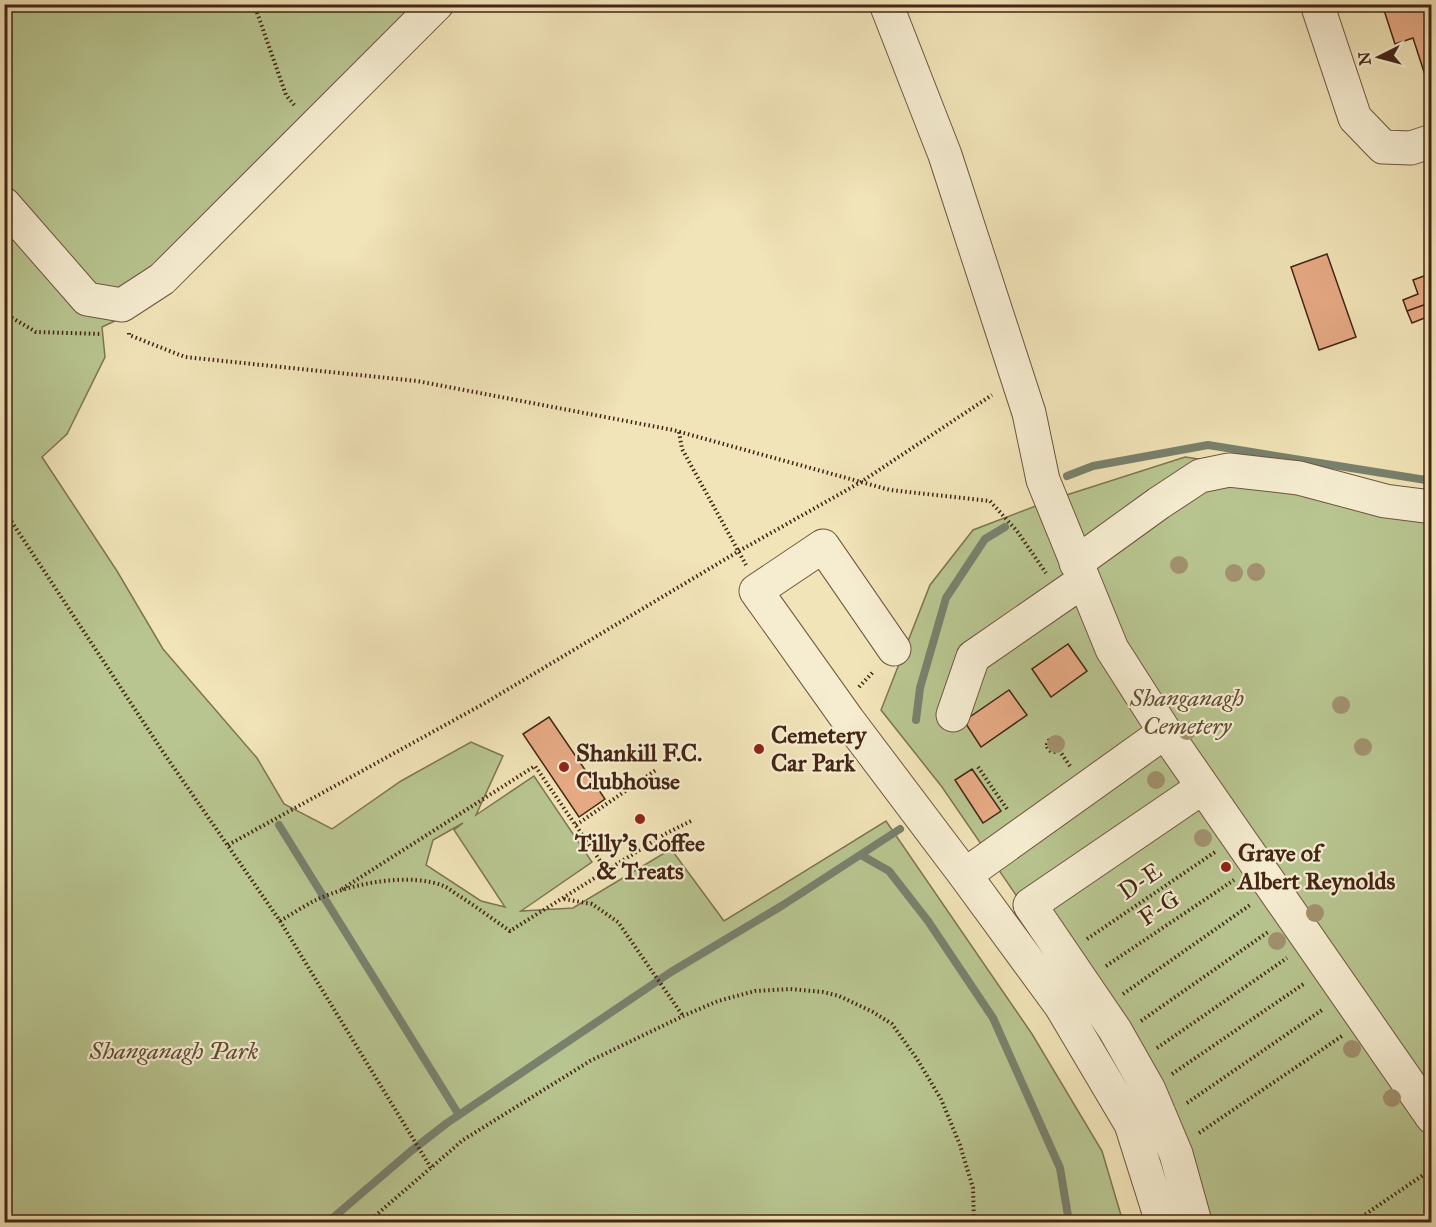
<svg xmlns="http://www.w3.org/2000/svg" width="1436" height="1227" viewBox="0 0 1436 1227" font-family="'IM FELL Great Primer',serif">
<rect width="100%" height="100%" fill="#f1e4b8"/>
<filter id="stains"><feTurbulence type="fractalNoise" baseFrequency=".00333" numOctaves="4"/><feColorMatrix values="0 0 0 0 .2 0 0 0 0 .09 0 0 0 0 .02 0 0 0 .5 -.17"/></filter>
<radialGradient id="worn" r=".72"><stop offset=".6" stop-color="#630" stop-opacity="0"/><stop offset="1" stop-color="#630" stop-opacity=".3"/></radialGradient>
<path fill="#b8c590" stroke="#7e7552" stroke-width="1.5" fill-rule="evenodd" d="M5,5H452L147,306L102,327L105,357L67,434L42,457L117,571L163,649L257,758L284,804L332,829L401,781L471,742L503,756L476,815L534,776L592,862L521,911L573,908L671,849L724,921L886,821L1032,1034L1102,1151L1123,1222H5ZM463,823L454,830L505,907L481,901L426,865L433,840Z
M1185,457L1431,493V1222H1186L1160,1138L1094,1009L942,787L881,710L930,585L973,530L1054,499Z"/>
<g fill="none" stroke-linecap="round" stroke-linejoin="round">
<path stroke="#79816d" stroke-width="8" d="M1067,476L1093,466L1208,445L1432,481
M916,720L920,688L946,598L985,539L1005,527
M279,825L459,1115
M861,855L889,871L928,921L993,1018L1060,1168L1069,1222
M328,1222L411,1151L447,1123L671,972L783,905L900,829"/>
</g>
<path fill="#e7ab85" stroke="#442515" stroke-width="1.5" d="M1382,4H1432V73L1425,75L1413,38L1395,44Z
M1327,254L1356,337L1319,350L1291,267Z
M1432,273V302L1407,311L1403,300L1418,294L1413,280Z
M1432,302V330L1427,317L1412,323L1407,311Z
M1068,644L1087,671L1051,697L1032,669Z
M1009,690L1027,715L981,747L964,721Z
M549,717L605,799L579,817L523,734Z
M972,769L1001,811L983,823L955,780Z"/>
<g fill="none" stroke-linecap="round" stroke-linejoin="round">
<g stroke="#6f553e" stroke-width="35">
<path id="minor" d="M886,4L945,155L1029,413L1043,480L1112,649L1165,732
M1317,4L1355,118L1383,147L1411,148L1432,141
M4,204L87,299L122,305L162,279L437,4
M1076,563L1159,503L1200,476L1229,470L1299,478L1385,501L1432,507
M894,649L823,546L756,591L848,720L965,875L1061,1006L1131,1124L1162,1222
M953,715L973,657L1083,581
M965,875L1165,732L1432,1117
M1195,1222L1176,1154L1149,1090L1115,1030L1030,905L1203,787"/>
</g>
<path stroke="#442515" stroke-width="4" stroke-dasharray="1.5 3" stroke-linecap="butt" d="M254,4L286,95L295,106
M4,313L36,332L102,334
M129,333V335L185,357L417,381L673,430L890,490L990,501L1017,531L1046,573
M679,432L682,449L746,565
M4,510L163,752L280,921L431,1168
M859,687L874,671
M1047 745a7 7 0 1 1 14 0a7 7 0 1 1-14 0Z
M1059,750L1070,766
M978,767L1007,809
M576,825L656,770
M228,845L485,703L739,551L861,482L992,395
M342,889L535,766L607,871
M564,899L592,904L618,922L683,1016
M280,921C292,914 304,906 316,900C349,884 411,871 446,887C451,890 456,894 461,897C478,908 494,920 510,931L665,834L691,821
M1087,939L1215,852
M1106,966L1234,880
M1123,994L1250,905
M1141,1021L1268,932
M1157,1048L1287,958
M1172,1074L1305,983
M1187,1103L1322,1010
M1199,1133L1342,1036
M368,1222L463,1140L590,1061L683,1016L718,1001L755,991L790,989L823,992L839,996L873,1012L892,1024L917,1059L941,1099L960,1145L973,1188L974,1222
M1354,1222L1432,1169"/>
<use href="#minor" stroke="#f6edd1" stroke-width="33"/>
</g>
<g fill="#a2916f">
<circle cx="1179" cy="565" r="9"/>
<circle cx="1256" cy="572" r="9"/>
<circle cx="1234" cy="573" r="9"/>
<circle cx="1341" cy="705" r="9"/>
<circle cx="1187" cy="731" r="9"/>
<circle cx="1056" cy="744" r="9"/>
<circle cx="1363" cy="747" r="9"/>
<circle cx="1156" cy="780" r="9"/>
<circle cx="1203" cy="838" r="9"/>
<circle cx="1315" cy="913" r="9"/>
<circle cx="1277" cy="941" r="9"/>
<circle cx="1352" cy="1049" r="9"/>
<circle cx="1392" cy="1098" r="9"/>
</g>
<g fill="#8f2418" stroke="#f6edd1" stroke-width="2">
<circle cx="759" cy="749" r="6"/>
<circle cx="564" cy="767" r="6"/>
<circle cx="640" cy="819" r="6"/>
<circle cx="1226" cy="867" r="6"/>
</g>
<g text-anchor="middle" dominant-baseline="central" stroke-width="4.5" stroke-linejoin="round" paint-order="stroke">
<g font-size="24" font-style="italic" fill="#614d34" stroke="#f6edd1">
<text x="1187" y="698">Shanganagh<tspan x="1187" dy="28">Cemetery</tspan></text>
<text x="174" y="1051">Shanganagh Park</text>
</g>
<g font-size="24" font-weight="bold" fill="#442515" stroke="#f6edd1" text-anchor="start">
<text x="771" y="735">Cemetery<tspan x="771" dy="28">Car Park</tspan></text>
<text x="576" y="753">Shankill F.C.<tspan x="576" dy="28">Clubhouse</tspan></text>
<text x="640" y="843" text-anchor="middle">Tilly's Coffee<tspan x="640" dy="28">&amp; Treats</tspan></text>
<text x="1238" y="853">Grave of<tspan x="1238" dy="28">Albert Reynolds</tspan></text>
</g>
<g font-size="24" fill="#442515" stroke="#f6edd1">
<text transform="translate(1140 881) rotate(-34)">D-E</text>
<text transform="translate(1159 908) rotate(-34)">F-G</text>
</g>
</g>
<rect width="1436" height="1227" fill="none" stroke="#f1e4b8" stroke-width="24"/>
<rect x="6" y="6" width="1424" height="1215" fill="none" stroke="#442515" stroke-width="3"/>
<rect x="12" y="12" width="1412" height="1203" fill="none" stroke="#442515" stroke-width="1.5"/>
<g transform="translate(1379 57) rotate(264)" stroke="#f6edd1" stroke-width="4.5" paint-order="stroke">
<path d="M0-4.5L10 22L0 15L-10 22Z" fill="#442515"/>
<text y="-9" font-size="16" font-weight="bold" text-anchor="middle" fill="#442515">N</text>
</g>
<rect width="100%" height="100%" filter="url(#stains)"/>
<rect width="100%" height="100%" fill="url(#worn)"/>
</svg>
